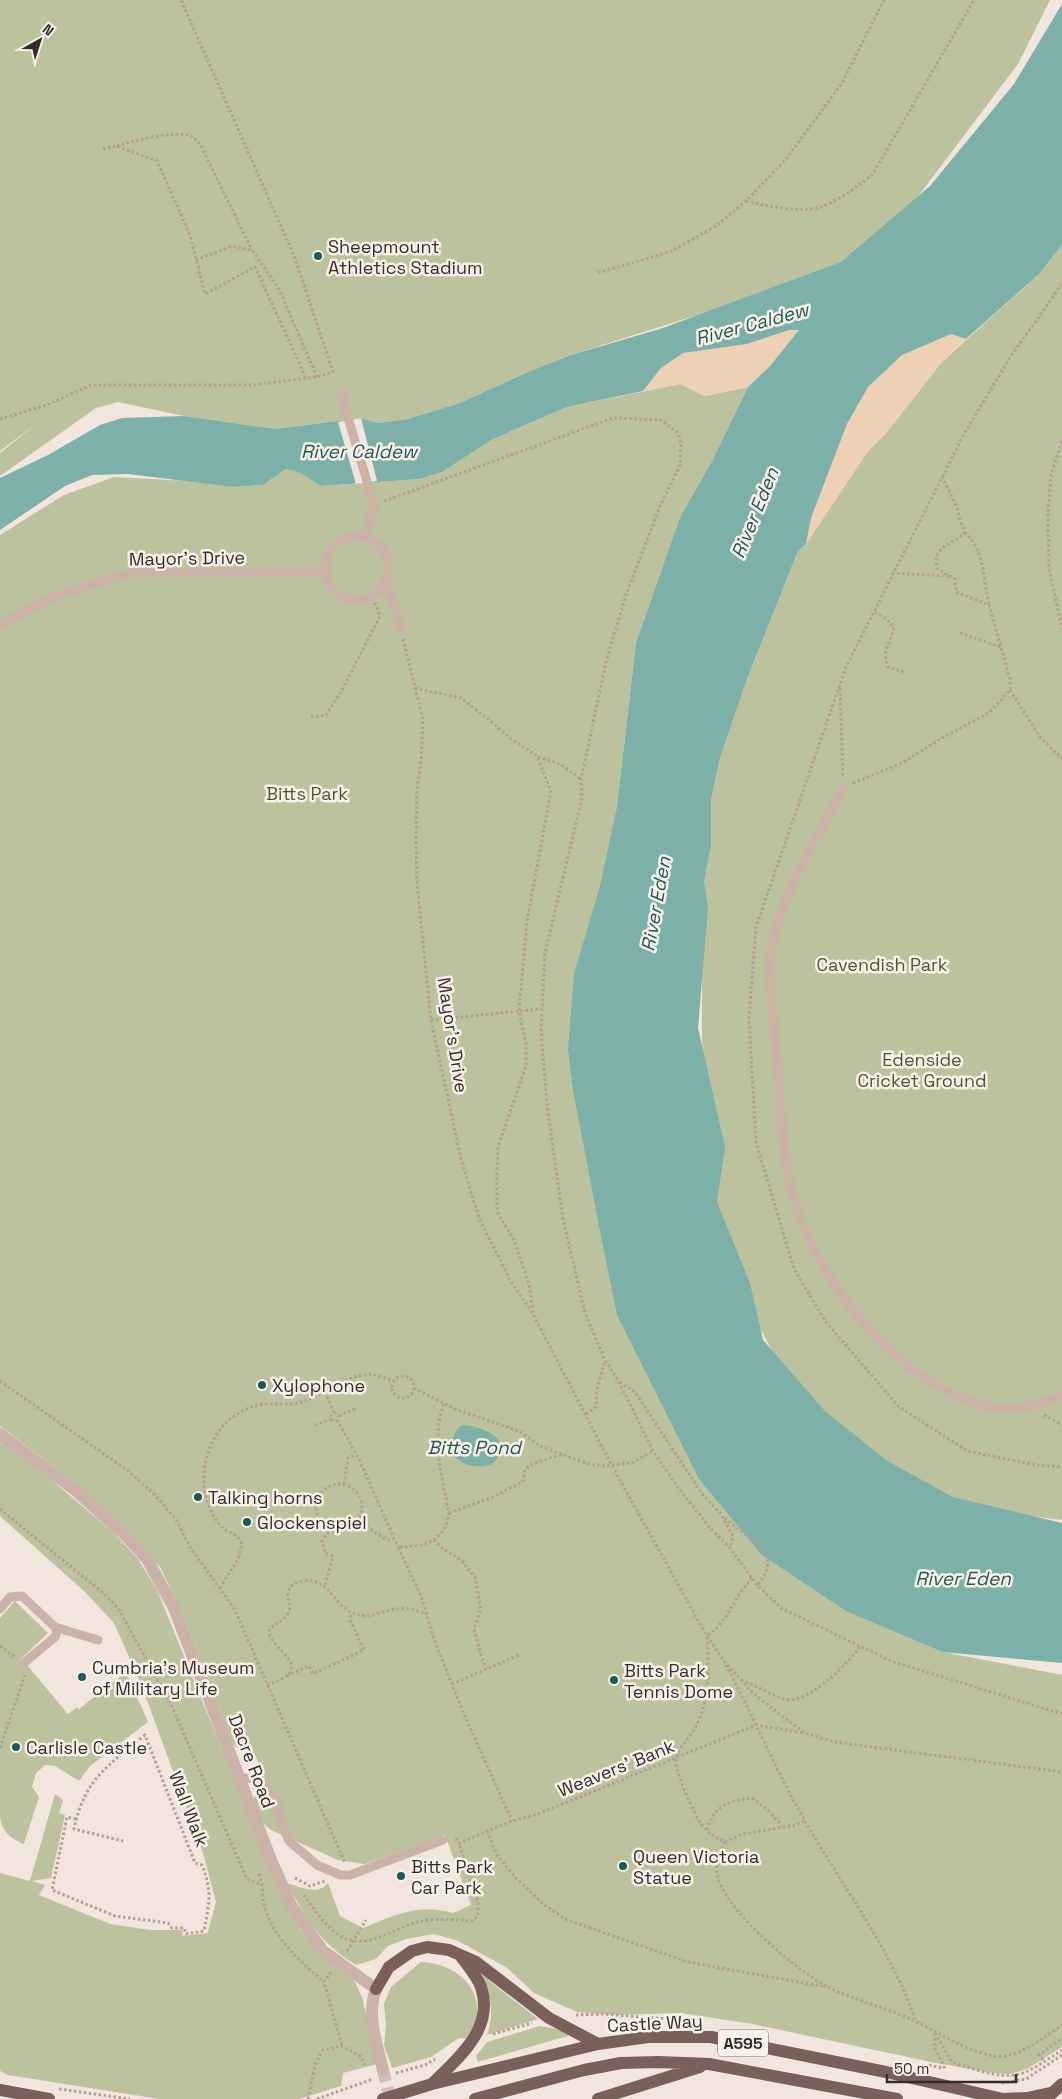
<svg xmlns="http://www.w3.org/2000/svg" width="1062" height="2099" viewBox="0 0 1062 2099" font-family="'Space Grotesk',sans-serif">
<rect width="100%" height="100%" fill="#f2e5de"/>
<path fill="#bcc29d" d="M0,0H1050L1018,64L898,223L818,289L688,318L571,355L528,372L460,403L407,419L378,423L361,418L276,429L184,416L118,402L96,408L0,476V453L37,423L0,451Z
M1062,245V1520L1013,1514L964,1503L832,1432L786,1377L739,1289L718,1220L706,1117L702,1038V927L704,882L711,846V800L720,758L747,679L798,551L806,544L868,451L886,433L941,363L1039,274Z
M680,384L705,396L748,387L711,463L680,517L636,643L617,806L568,1049L943,1652L1062,1675V2047L1027,2069L1010,2074L994,2073L936,2063L752,2024L681,2013L618,2015L577,2012L534,1993L506,1967L456,1940L433,1934L406,1939L388,1946L376,1959L356,1965C319,1942 307,1920 287,1883C301,1887 317,1896 328,1883L340,1916L363,1928C395,1915 418,1903 453,1913L471,1905L445,1835L365,1864L338,1860L271,1830L263,1823L252,1800L268,1784L256,1757L233,1745L182,1612L160,1567L125,1529L78,1485L0,1426V535L64,495L114,477L207,482L234,487L263,485L286,469L300,473L322,486L420,479L442,472L493,439L567,407Z
M0,1442L28,1460L114,1533L138,1559L157,1590L284,1901L301,1931L325,1957L354,1980L362,1997L378,2064L343,2073L341,2086L299,2099H159L8,2075L0,2071V1873L30,1881L55,1794L63,1800L59,1813L65,1815L51,1878L32,1881L45,1885L39,1895L110,1924L150,1930H182L183,1936L207,1933V1935L216,1902L203,1853L141,1684L114,1623L84,1591L0,1516Z
M15,1601L48,1633L20,1660L28,1666L68,1714L77,1707L79,1709L126,1672L148,1722L90,1766L79,1781L55,1766L45,1765L36,1773L32,1787L39,1797L24,1844C11,1839 2,1832 0,1817V1618Z
M421,1962C464,1964 492,1998 469,2039L459,2038L431,2057L392,2068L384,2045L386,2026L384,2004L391,1987Z
M479,1970L493,1984L538,2019L487,2035C496,2008 489,1994 479,1970Z
M540,2026L578,2033L478,2062L476,2056L487,2042Z"/>
<path fill="#eed1b4" d="M789,330H800L770,366L748,387L704,396L680,384L643,391L661,368L683,353L747,344Z
M951,334L966,339L941,363L886,433L868,451L806,544L811,518L847,424L868,387L902,355Z"/>
<path fill="#7cb0a9" d="M1062,4V245L1039,274L966,339L951,334L902,355L868,387L847,424L811,518L806,544L798,551L747,679L720,758L711,800V846L704,882L708,907L698,1028L725,1147L717,1202L750,1283L763,1340L825,1411L886,1460L953,1497L1062,1523V1663L943,1652L846,1611L762,1555L699,1479L617,1315L598,1221L573,1090L568,1049L574,974L600,886L617,806L636,643L680,517L711,463L748,387L770,366L799,330H789L747,344L683,353L661,368L643,391L567,407L493,439L442,472L420,479L321,486L300,473L286,469L263,485L234,487L128,474L92,475L65,486L0,530V478L48,455L100,425L122,418L184,416L276,429L361,418L378,423L407,419L460,403L528,372L571,355L663,328L841,262L930,186L1014,84Z
M462,1425C477,1426 503,1433 503,1452L491,1465C475,1468 465,1467 453,1455C453,1442 451,1433 462,1425Z"/>
<path fill="#f2e5de" d="M361,418L377,481L356,484L338,422Z"/>
<g fill="none" stroke-linecap="round" stroke-linejoin="round">
<path stroke="#cdc0ba" stroke-width="12" stroke-dasharray="12 6" stroke-linecap="butt" d="M383,2070L390,2099"/>
<path stroke="#b79d93" stroke-width="3" stroke-dasharray="2.5 2.5" stroke-linecap="butt" d="M117,146C130,141 178,130 191,136C194,138 197,141 200,144L252,250
M103,149L116,146L157,161L190,235L205,294L255,267L306,378
M746,201C769,206 793,212 816,208C834,205 859,185 873,174L974,0
M196,260L232,246L252,250L279,289L317,377
M598,273L672,251L716,226L746,201L786,159L842,83L884,0
M1062,284L1011,356L964,434L846,667L756,927L749,1018L756,1142L794,1269L826,1322L898,1406L967,1451L1036,1465L1062,1467
M0,419L47,405L91,385H253L317,377L333,372L295,258L181,0
M1062,441L1051,474L1048,514L1049,569L1062,628
M384,501L613,418L661,420L678,433L681,443L680,465L660,506L626,595L607,658L581,779L582,798L545,953L541,1031L547,1105L563,1219L585,1313L605,1360L619,1382L653,1451L677,1486L710,1528L730,1548L757,1585L781,1608L891,1661L1062,1714
M965,532C985,552 983,578 989,605
M892,573L949,576
M875,612L884,617L894,627C891,643 881,650 888,667L904,672
M960,633L1001,647
M403,639L423,719L421,761L417,790L416,842L417,883L431,1020L461,1159L479,1218L510,1280L533,1314L611,1464L705,1633L724,1661L750,1690L775,1711L805,1733L834,1742L1062,1772
M415,688L461,698L487,718L511,739L537,756L551,791L527,921L519,1012L526,1043V1066L498,1147L497,1169V1212L514,1240L529,1284L533,1313
M840,688L843,777
M1010,690L1040,737L1062,759
M311,717L326,715L341,692L380,616L372,596
M538,757L560,764L581,779
M853,783L902,763L940,739L990,712L1010,690V679L989,605L956,592L955,579L937,569C931,546 953,545 965,532L960,521L957,507L942,477
M431,1020L541,1009
M392 1387a11 11 0 1 1 22 0a11 11 0 1 1-22 0Z
M0,1381L128,1471L155,1495L177,1521L190,1547L235,1610L345,1863
M620,1382L635,1392L702,1494L721,1514L733,1536L730,1548
M414,1388L455,1409L519,1431L542,1447L589,1464L605,1466L632,1463L653,1451
M325,1392L334,1413
M444,1404C431,1439 442,1477 449,1513C445,1542 424,1547 398,1547L421,1596L435,1642L464,1714L512,1821
M331 1417a4 4 0 1 1 8 0a4 4 0 1 1-8 0Z
M586,1414L596,1407L597,1389L605,1361
M1044,1415L1062,1425
M339,1416L355,1409
M337,1420L358,1457L398,1547
M315,1425L331,1419
M316 1507a23 23 0 1 1 46 0a23 23 0 1 1-46 0Z
M344,1484L348,1458L356,1454
M0,1509L102,1592L118,1608L170,1702L247,1879L263,1885
M449,1513L493,1497L522,1482L524,1480V1472L530,1465L540,1461L563,1454
M725,1518C744,1537 788,1553 757,1585
M358,1521L387,1540H393
M434,1540L443,1549L461,1560L475,1577L481,1609L474,1629L483,1662L487,1668
M752,1578C733,1598 730,1619 707,1636C709,1667 711,1697 696,1726C691,1737 678,1748 676,1759C674,1770 694,1814 701,1824C707,1832 715,1837 725,1842C720,1852 715,1862 717,1874C722,1908 799,1973 830,1988C857,2001 887,2008 915,2021C941,2033 964,2051 994,2056C1019,2059 1043,2038 1062,2025
M325,1585L333,1556L325,1553L322,1541L326,1534L334,1531
M220,1588L237,1561L242,1545C240,1534 230,1534 223,1528C211,1517 205,1499 204,1483C202,1445 225,1410 264,1404C277,1403 290,1406 302,1402C321,1395 348,1375 368,1374C376,1374 386,1379 394,1381
M0,1646L15,1657
M726,1665C753,1716 776,1771 805,1821C843,1887 890,1948 916,2021
M287,1676L309,1666L313,1674L364,1650L350,1620L352,1613
M741,1680C756,1685 769,1694 783,1699C807,1706 847,1664 860,1647
M452,1684L521,1654
M267,1685C321,1667 270,1652 269,1631C274,1623 286,1621 289,1611C291,1605 287,1598 288,1591C291,1585 296,1582 303,1581C329,1577 332,1603 351,1612C368,1621 380,1611 396,1609C406,1607 416,1611 426,1613
M0,1748L25,1675
M76,1819L67,1817L52,1890L115,1916L168,1923L172,1928H184L186,1934L204,1931C209,1903 213,1893 202,1865L195,1863L145,1735C107,1767 85,1778 74,1829L123,1841
M707,1830C714,1805 729,1801 752,1798L768,1810L782,1826
M487,1831L497,1855L516,1878L542,1903L565,1919L688,1962L826,1987
M456,1838L459,1843L512,1821L538,1814L756,1725L803,1733
M725,1842L743,1834L796,1825L805,1820
M259,1874C263,1885 262,1897 265,1908C275,1940 299,1960 324,1982
M295,1878L310,1886L325,1881
M304,1895C320,1917 338,1948 370,1940C385,1936 399,1928 414,1923C432,1917 453,1920 472,1921L478,1916V1902L459,1843
M347,1951L366,1920
M331,1972L324,1982L342,2046
M576,2015L602,2014L695,2021
M935,2033L952,2062C974,2069 1006,2082 1028,2071C1040,2065 1051,2057 1062,2050
M935,2033V2048L945,2069
M493,2034L532,2023
M1043,2060L1039,2055L1062,2038
M929,2065L942,2068
M396,2073L425,2065L435,2059
M1002,2083L1026,2079L1062,2055
M59,2089L130,2099
M308,2099L315,2065L323,2050L342,2046L360,2056L366,2067
M317,2099L373,2079"/>
<path stroke="#cbb3a9" stroke-width="9" d="M341,394L374,505L365,537
M325 568a32 32 0 1 1 64 0a32 32 0 1 1-64 0Z
M386,580L401,628
M0,625L53,597L130,573L325,572
M844,787C813,846 775,900 769,967C772,1001 775,1035 778,1069C781,1110 782,1152 792,1192C815,1278 895,1383 985,1406C1011,1412 1038,1406 1062,1396
M0,1609L10,1597L22,1596L55,1627L57,1632L55,1637L24,1663
M55,1627L98,1640
M240,1778L260,1779L276,1797L280,1819L289,1841L317,1865L340,1875H350L443,1840"/>
<path stroke="#cbb3a9" stroke-width="12" d="M0,1434L75,1490L125,1535L147,1559L174,1608L271,1860L291,1905L322,1950L376,1989"/>
<path stroke="#cbb3a9" stroke-width="12" d="M376,1989C366,2016 377,2044 383,2070"/>
<path stroke="#7a605a" stroke-width="12" d="M376,1989L389,1967L412,1951L427,1947L449,1950L476,1962L549,2018L598,2044
M432,2084C458,2058 495,2029 481,1987C477,1976 467,1965 460,1955
M0,2090L49,2099
M383,2099L432,2084L598,2044L648,2037H711L886,2072L1003,2099L1027,2098L1050,2093
M475,2099L584,2070L621,2063L658,2062L709,2064L897,2099
M598,2099L700,2067
M1046,2099L1062,2084"/>
</g>
<g fill="#1e5a54" stroke="#faf0ea" stroke-width="2">
<circle cx="318" cy="256" r="5"/>
<circle cx="262" cy="1385" r="5"/>
<circle cx="198" cy="1497" r="5"/>
<circle cx="247" cy="1522" r="5"/>
<circle cx="82" cy="1677" r="5"/>
<circle cx="614" cy="1680" r="5"/>
<circle cx="16" cy="1747" r="5"/>
<circle cx="623" cy="1866" r="5"/>
<circle cx="401" cy="1876" r="5"/>
</g>
<g text-anchor="middle" dominant-baseline="central" stroke-width="5" stroke-linejoin="round" paint-order="stroke">
<rect fill="#faf0ea" stroke="#726663" stroke-width="1" x="718" y="2029.5" width="50" height="27" rx="4"/>
<g font-size="16" font-weight="bold" fill="#382b29">
<text x="743" y="2043">A595</text>
</g>
<g font-size="18" fill="#382b29" stroke="#faf0ea" text-anchor="start">
<text x="328" y="246">Sheepmount<tspan x="328" dy="21">Athletics Stadium</tspan></text>
<text x="272" y="1385">Xylophone</text>
<text x="208" y="1497">Talking horns</text>
<text x="257" y="1522">Glockenspiel</text>
<text x="92" y="1667">Cumbria's Museum<tspan x="92" dy="21">of Military Life</tspan></text>
<text x="624" y="1670">Bitts Park<tspan x="624" dy="21">Tennis Dome</tspan></text>
<text x="26" y="1747">Carlisle Castle</text>
<text x="633" y="1856">Queen Victoria<tspan x="633" dy="21">Statue</tspan></text>
<text x="411" y="1866">Bitts Park<tspan x="411" dy="21">Car Park</tspan></text>
</g>
<g font-size="18" fill="#382b29" stroke="#faf0ea">
<text transform="translate(187 558) rotate(-1)">Mayor's Drive</text>
<text transform="translate(453 1035) rotate(81)">Mayor's Drive</text>
<text transform="translate(252 1761) rotate(69)">Dacre Road</text>
<text transform="translate(616 1768) rotate(-22)">Weavers' Bank</text>
<text transform="translate(189 1809) rotate(69)">Wall Walk</text>
<text transform="translate(655 2023) rotate(-3)">Castle Way</text>
</g>
<g font-size="18" fill="#4e562d" stroke="#faf0ea">
<text x="307" y="793">Bitts Park</text>
<text x="882" y="964">Cavendish Park</text>
<text x="922" y="1059">Edenside<tspan x="922" dy="21">Cricket Ground</tspan></text>
</g>
<g font-size="19" font-style="italic" fill="#1e5a54" stroke="#faf0ea">
<text transform="translate(752 324) rotate(-15)">River Caldew</text>
<text x="359" y="451">River Caldew</text>
<text transform="translate(755 513) rotate(-68)">River Eden</text>
<text transform="translate(656 904) rotate(-80)">River Eden</text>
<text x="474" y="1447">Bitts Pond</text>
<text x="963" y="1578">River Eden</text>
</g>
</g>
<g transform="translate(40 40) rotate(39)" stroke="#faf0ea" stroke-width="4" paint-order="stroke">
<path d="M0-4L9 19L0 12L-9 19Z" fill="#382b29"/>
<text y="-8" font-size="14" font-weight="bold" text-anchor="middle" fill="#382b29">N</text>
</g>
<path d="M887 2074v8h129v-8" fill="none" stroke="#382b29" stroke-width="2.5"/>
<text x="894" y="2074" font-size="15" fill="#382b29" stroke="#faf0ea" stroke-width="4" paint-order="stroke">50 m</text>
</svg>
